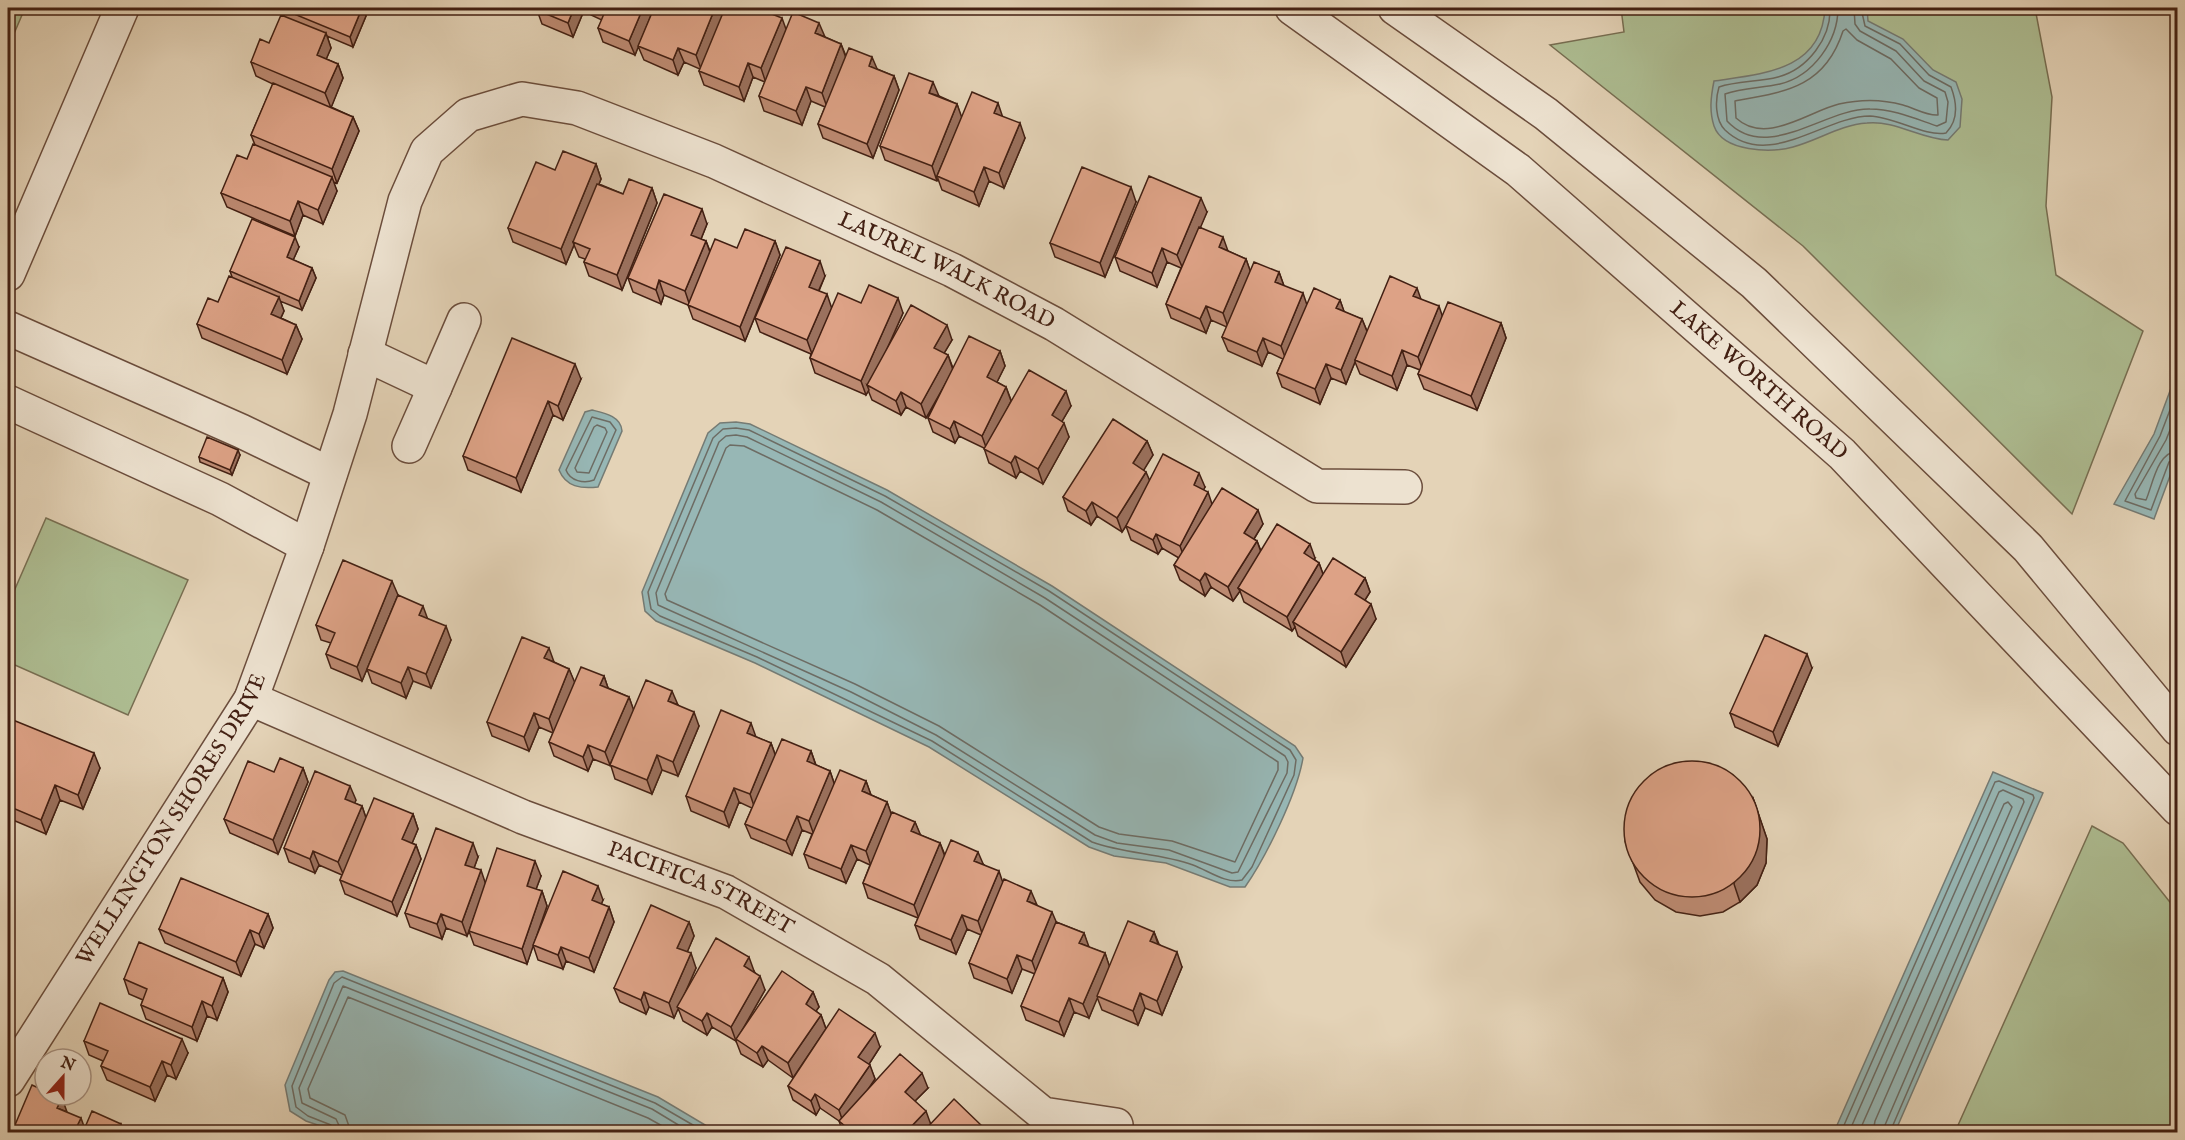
<svg xmlns="http://www.w3.org/2000/svg" width="2185" height="1140" viewBox="0 0 2185 1140" font-family="'IM FELL English',serif">
<rect width="100%" height="100%" fill="#e4d3b7"/>
<filter id="stains"><feTurbulence type="fractalNoise" baseFrequency=".00333" numOctaves="4"/><feColorMatrix values="0 0 0 0 .2 0 0 0 0 .09 0 0 0 0 .02 0 0 0 .5 -.17"/></filter>
<radialGradient id="worn" r=".72"><stop offset=".6" stop-color="#630" stop-opacity="0"/><stop offset="1" stop-color="#630" stop-opacity=".3"/></radialGradient>
<path fill="#aebe93" stroke="#786f53" stroke-width="1.5" d="M8,8H25L10,43L8,42Z
M1621,8H2035L2052,97L2046,206L2056,275L2143,331L2072,514L1803,246L1550,45L1624,32Z
M46,518L188,580L128,715L8,662V605Z
M2092,826L2123,843L2177,911V1132H1955Z"/>
<path fill="#97b7b5" stroke="#757b74" stroke-width="1.5" d="M1825,8H1867L1868,21L1903,39L1933,70L1956,82L1962,99L1960,127L1948,140C1921,139 1895,120 1867,123C1840,125 1819,140 1793,147C1771,153 1723,152 1714,126C1709,111 1711,96 1714,81C1762,74 1822,71 1825,8Z
M2177,372V457L2154,519L2114,504L2154,434Z
M592,410C604,413 621,416 622,431L598,487C581,489 566,487 559,470L585,412Z
M736,422L750,424L887,490L1052,586L1295,746L1303,758C1297,794 1266,857 1245,887H1230L1166,863L1114,856L1089,847L929,747L755,663L656,621L645,611L642,592L708,433L720,423Z
M1993,772L2043,793L1895,1132H1834Z
M343,971L658,1097L717,1132H338L306,1121L290,1111L285,1085L329,980L335,972Z"/>
<g fill="none" stroke-linecap="round" stroke-linejoin="round">
<path stroke="#6d6c64" stroke-width="1.5" d="M1830,8C1831,38 1808,69 1778,77C1759,82 1737,81 1719,87C1715,100 1715,120 1725,130C1768,171 1825,116 1870,116C1895,117 1925,137 1946,133C1959,120 1957,103 1951,87L1929,75L1900,44L1865,26L1861,8
M1838,8C1838,41 1813,76 1780,84C1762,88 1742,88 1725,94L1727,121C1767,164 1825,108 1870,109C1893,109 1916,119 1937,126L1946,122L1948,102L1945,92L1924,81L1896,51L1860,31L1855,24L1854,8
M1846,29L1857,40L1891,59L1919,88L1937,98L1938,115C1927,116 1914,108 1903,105C1882,99 1861,99 1839,104C1809,111 1766,146 1736,118L1735,101C1786,92 1825,87 1843,31Z
M2178,389L2160,436L2125,501L2151,510L2169,462L2178,458
M2178,410L2166,440L2135,494L2136,498L2146,500C2153,484 2157,452 2178,451
M592,417L610,422L616,430L594,480C584,484 570,481 566,470Z
M597,425L605,428L607,432L589,473L577,472L575,468L594,427Z
M736,428L749,430L885,496L1049,591L1290,750L1296,760L1294,775L1252,867L1242,880C1226,884 1209,871 1193,865C1160,853 1125,854 1092,842L932,741L757,657L660,616L651,609L648,592L713,438L723,429Z
M736,435L747,437L881,502L1045,598L1285,756L1288,762L1287,773L1238,872L1232,873L1169,850L1117,843L1095,835L936,735L851,692L658,605L656,593L719,442L726,436Z
M730,445L744,446L877,510L1040,605L1278,762V770L1235,862L1172,841L1119,834L1099,827L939,726L855,684L667,600L665,594L726,448Z
M335,1132L331,1125L308,1116L296,1107L292,1086L334,983L342,977L655,1103L705,1132
M342,1132L336,1119L302,1103L299,1088L343,986L652,1109L690,1132
M351,1132L345,1115L310,1098L308,1089L348,997L648,1118L673,1132
M1841,1132L1995,782L1999,781L2033,795L2034,798L1890,1132
M1849,1132L1999,792L2003,790L2023,799L2024,802L1882,1132
M1859,1132L2004,804L2008,802L2012,807L1875,1121L1873,1132"/>
<g stroke="#6b4d3c" stroke-width="36">
<g id="minor">
<path id="s1" d="M1292,8L1518,170L1842,454L2178,809"/>
<path d="M1395,8L1546,114L1754,283L2028,548L2178,729"/>
<path d="M8,274L122,8"/>
<path d="M8,328L241,431L330,474"/>
<path d="M365,354L435,387L464,320"/>
<path d="M8,402L220,499L307,546"/>
<path d="M409,446L435,387"/>
<path id="s2" d="M251,699L523,817L726,892L878,979L1043,1114L1116,1125"/>
<path id="s3" d="M8,1080L251,699L307,546L350,414L405,201L427,151L468,115L522,99L577,108L714,161L952,270L1054,324L1317,486L1405,487"/>
</g>
</g>
<use href="#minor" stroke="#ede2d0" stroke-width="33"/>
</g>
<path fill="#be8b73" stroke="#432013" stroke-width="1.5" d="M538,8H585L573,37L542,24L537,10Z
M588,8H720L722,13L725,8H766L768,12L786,29L825,37L841,44L846,56L894,76L899,90L873,158L823,138L818,124L825,107L811,101L802,125L764,111L759,96L765,82L753,77L744,101L704,85L699,71L700,69L684,62L678,75L644,60L638,46L639,44L635,55L603,42L598,28L602,20L591,15Z
M282,9L366,16L353,47L327,36L331,48L326,59L338,64L343,78L331,107L353,117L359,131L337,183L333,182L337,191L323,224L303,215L295,236L227,207L221,193L247,159L255,145L251,135L273,84L256,76L251,62L269,43L284,16Z
M939,96L957,104L961,117H1003L1025,138L1004,188L989,181L979,206L942,190L938,179L937,181L885,160L880,146Z
M596,164L601,179L599,184L623,194L652,188L657,203L622,290L589,276L584,262L585,259L579,257L574,245L566,264L513,242L508,228L555,170Z
M1136,202L1105,277L1055,257L1050,243Z
M1207,212L1200,227L1228,251L1246,259L1250,271L1279,272L1284,286L1307,304L1340,300L1344,312L1362,319L1367,331L1421,300L1442,316L1501,323L1506,338L1477,410L1424,389L1418,374L1420,370L1407,365L1397,390L1360,374L1355,362L1346,384L1331,378L1320,404L1282,387L1277,373L1283,359L1268,352L1262,366L1228,351L1222,337L1227,327L1211,320L1206,333L1171,318L1166,304L1181,268L1167,262L1157,287L1120,271L1115,257Z
M707,224L701,239L706,241L710,251L737,248L775,241L780,255L745,341L693,319L688,305L664,295L661,304L633,292L628,278Z
M299,247L293,260L312,268L316,278L302,310L280,301L284,311L281,318L296,325L302,339L287,374L202,338L197,324L218,302L232,277L230,271Z
M825,276L819,291L832,308L861,303L903,313L887,349L952,340L944,353L948,355L953,368L1000,351L1005,366L997,382L1006,387L1011,400L1071,406L1062,421L1069,437L1043,484L1020,471L1016,478L989,463L984,448L959,436L955,443L933,432L928,418L938,397L926,418L906,407L901,415L872,400L868,390L866,395L815,373L810,358L811,354L760,332L755,318Z
M581,379L563,420L553,415L521,492L468,470L463,456Z
M1147,441L1153,455L1143,470L1150,481L1205,487L1203,490L1212,505L1263,524L1254,539L1257,541L1261,551L1315,558L1314,559L1319,563L1323,574L1365,578L1370,592L1365,600L1376,619L1346,667L1298,636L1295,627L1292,631L1244,602L1240,591L1233,601L1211,587L1205,596L1180,580L1174,565L1179,558L1162,548L1158,554L1131,540L1126,526L1122,532L1097,516L1091,525L1068,511L1063,497Z
M240,455L232,475L200,462L199,457Z
M398,595L427,618L451,640L431,688L413,681L406,698L372,683L367,669L362,681L331,668L326,654L331,643L321,640L316,625Z
M554,662L569,669L574,682L604,676L608,688L629,697L633,709L678,705L699,726L678,776L662,770L652,794L615,779L611,766L593,759L588,771L554,756L549,742L553,733L539,727L529,751L492,736L487,722Z
M1812,668L1778,746L1735,727L1730,713Z
M8,718L100,768L83,809L60,800L46,834L8,818Z
M756,737L771,743L775,754L811,751L816,765L830,771L834,783L866,781L871,795L887,802L891,814L915,822L920,835L940,843L945,855L983,864L1003,882L1036,905L1056,922L1084,933L1088,947L1105,953L1109,966L1154,932L1159,944L1182,967L1162,1015L1145,1008L1138,1025L1102,1010L1097,997L1089,1018L1074,1012L1064,1036L1026,1020L1021,1006L1035,974L1022,969L1012,993L974,978L969,963L981,935L967,929L956,954L920,939L915,925L918,918L868,898L863,883L870,865L857,859L846,883L809,868L804,854L812,834L802,830L792,855L751,838L745,824L752,808L739,802L729,827L691,811L686,796Z
M303,768L308,782L278,854L230,833L224,819L274,772Z
M1753,798L1767,839L1766,863L1757,885L1740,902L1723,912L1700,916L1676,912L1655,900L1640,882L1625,841Z
M356,800L354,803L362,806L366,818L413,814L418,829L412,843L416,845L421,859L397,916L345,894L340,880L342,875L319,865L315,873L289,862L284,848Z
M478,857L474,868L486,883L541,876L536,889L542,891L547,906L534,944L603,900L601,904L609,907L614,922L594,972L566,961L563,969L538,960L533,945L527,964L474,945L469,931L467,936L446,928L442,939L410,927L405,913Z
M268,914L273,928L264,948L255,944L241,976L165,943L159,929Z
M689,922L694,936L687,952L696,968L683,997L754,971L765,990L745,1025L813,992L819,1007L816,1011L821,1015L826,1029L793,1078L768,1060L763,1067L741,1054L736,1041L712,1027L707,1035L683,1021L678,1008L674,1018L649,1007L646,1014L620,1002L614,988Z
M223,978L228,992L217,1020L207,1016L197,1041L146,1019L141,1005L143,1000L129,994L124,979Z
M84,1041L188,1053L176,1079L167,1075L155,1101L107,1080L101,1066L103,1061L89,1055Z
M880,1047L869,1064L875,1079L868,1089L928,1088L915,1101L931,1124L985,1132H843L839,1121L820,1108L816,1115L793,1100L788,1086Z"/>
<path fill="#9b715e" stroke="#432013" stroke-width="1.5" d="M362,8H363L366,16L353,47L350,37Z
M574,8H585L573,37L568,23Z
M643,8H654L635,55L629,41Z
M715,8H720L723,15L701,69L696,55Z
M760,8H766L768,14L759,9Z
M782,18L787,32L766,83L761,68Z
M819,23L825,37L815,33Z
M326,33L331,48L322,69L317,55Z
M841,44L846,58L827,107L822,93Z
M678,48L684,62L678,75L673,60Z
M872,57L878,71L869,66Z
M748,63L753,77L744,101L739,87Z
M338,64L343,78L331,108L325,93Z
M894,76L899,90L873,158L867,144Z
M933,82L939,96L929,93Z
M806,87L811,101L802,125L796,111Z
M998,103L1003,118L994,113Z
M957,104L962,118L937,176V181L932,166Z
M353,117L359,131L337,183L332,169Z
M1020,123L1025,138L1004,188L999,173Z
M596,164L601,179L575,243L573,242L574,245L566,264L561,249Z
M984,167L989,181L979,206L974,192Z
M332,177L337,191L323,224L318,210Z
M1131,187L1136,202L1105,277L1100,263Z
M652,188L657,203L622,290L617,275Z
M1201,198L1207,212L1183,269L1177,255Z
M298,201L303,215L295,236L290,221Z
M702,209L707,224L697,249L691,235Z
M295,237L299,247L290,267L287,257Z
M1223,237L1228,251L1219,247Z
M706,241L711,255L690,306L685,291Z
M775,241L780,255L745,341L740,327Z
M1162,248L1167,262L1157,287L1152,273Z
M1246,259L1251,273L1228,327L1223,313Z
M820,261L825,276L814,301L809,287Z
M312,268L316,278L302,310L299,301Z
M1279,272L1284,286L1275,282Z
M659,280L664,295L661,304L656,290Z
M1417,288L1422,302L1413,296Z
M1303,293L1308,308L1286,360L1281,346Z
M827,294L832,309L812,354L807,340Z
M279,297L284,311L276,328L271,314Z
M898,298L903,313L870,387L867,385L869,390L866,395L861,381Z
M1340,300L1345,314L1336,308Z
M1206,306L1211,320L1206,333L1200,319Z
M1439,306L1444,321L1423,371L1418,357Z
M1362,319L1368,334L1355,360V362L1346,384L1341,370Z
M1501,323L1506,338L1477,410L1471,396Z
M296,325L302,339L287,374L282,360Z
M947,325L952,340L939,362L934,348Z
M1263,338L1268,352L1262,366L1257,352Z
M1402,350L1407,365L1397,390L1392,376Z
M1000,351L1005,366L992,392L987,377Z
M948,355L953,370L926,418L921,404Z
M575,364L581,379L563,420L558,406Z
M1326,364L1331,378L1320,404L1315,389Z
M1006,387L1011,401L987,450L982,436Z
M1066,391L1071,406L1057,430L1052,415Z
M901,392L906,407L901,415L896,401Z
M548,401L553,415L521,492L516,478Z
M954,421L959,436L955,443L950,429Z
M1064,423L1069,437L1043,484L1038,469Z
M1147,441L1153,455L1139,478L1133,463Z
M238,450L240,455L232,475L230,470Z
M1015,456L1020,471L1016,478L1011,463Z
M1146,472L1152,486L1122,532L1117,518Z
M1199,473L1205,487L1199,499L1194,485Z
M1208,492L1213,507L1185,560L1180,546Z
M1092,502L1097,516L1091,525L1086,511Z
M1258,510L1263,524L1249,547L1244,533Z
M1156,534L1162,548L1158,554L1153,540Z
M1257,541L1262,555L1238,588L1240,591L1233,601L1228,587Z
M1310,544L1315,558L1309,568L1304,553Z
M1319,563L1324,577L1293,622L1295,627L1292,631L1287,617Z
M1205,573L1211,587L1205,596L1200,581Z
M1365,578L1370,592L1360,608L1355,594Z
M392,581L398,595L362,681L357,667Z
M1371,604L1376,619L1346,667L1341,652Z
M423,606L428,620L419,615Z
M446,626L451,640L431,688L426,674Z
M549,648L554,662L544,658Z
M1807,654L1812,668L1778,746L1773,732Z
M408,667L413,681L406,698L401,683Z
M569,669L575,683L554,734L549,719Z
M604,676L609,691L600,685Z
M672,691L678,705L668,701Z
M629,697L634,711L610,765L605,752Z
M694,712L699,726L678,776L673,762Z
M534,713L539,727L529,751L524,737Z
M751,723L756,737L747,733Z
M771,743L776,757L755,809L750,794Z
M588,745L593,759L588,771L583,757Z
M811,751L816,766L807,761Z
M94,753L100,768L83,809L78,795Z
M657,755L662,770L652,794L647,780Z
M303,768L308,782L278,854L273,840Z
M830,771L835,786L814,835L809,821Z
M866,781L871,795L862,791Z
M55,785L60,800L46,834L41,820Z
M350,786L356,800L350,814L345,799Z
M734,788L739,802L729,827L724,812Z
M1753,798L1767,839L1766,863L1757,885L1740,902L1734,884Z
M887,802L892,816L871,866L866,851Z
M362,806L367,821L344,876L338,862Z
M413,814L418,829L408,853L402,839Z
M797,816L802,830L792,855L786,841Z
M915,822L921,836L911,831Z
M473,843L478,857L470,879L465,865Z
M940,843L945,857L919,919L914,905Z
M416,845L421,859L397,916L392,902Z
M851,845L857,859L846,883L841,869Z
M313,851L319,865L315,873L310,859Z
M978,852L984,866L974,861Z
M535,861L541,876L532,900L527,886Z
M481,870L486,885L467,936L462,922Z
M999,871L1004,886L983,936L978,921Z
M598,886L603,900L597,915L592,900Z
M542,891L547,906L527,964L522,949Z
M1031,891L1037,905L1027,901Z
M609,907L614,922L594,972L589,958Z
M1052,912L1058,926L1037,975L1032,961Z
M268,914L273,928L264,948L259,934Z
M441,914L446,928L442,939L437,924Z
M962,915L967,929L956,954L951,940Z
M689,922L694,936L683,962L677,948Z
M250,930L255,944L241,976L236,962Z
M1154,932L1159,947L1150,941Z
M1084,933L1089,947L1079,943Z
M561,947L566,961L563,969L558,955Z
M1177,952L1182,967L1162,1015L1157,1001Z
M691,953L696,968L674,1018L669,1003Z
M1105,953L1110,968L1089,1018L1083,1004Z
M1017,955L1022,969L1012,993L1007,979Z
M749,957L754,971L749,980L744,966Z
M760,976L765,990L736,1041L731,1027Z
M223,978L228,992L217,1020L212,1006Z
M644,992L649,1007L646,1014L641,1000Z
M813,992L819,1007L811,1018L806,1004Z
M1140,993L1145,1008L1138,1025L1133,1011Z
M1069,998L1074,1012L1064,1036L1059,1022Z
M202,1001L207,1016L197,1041L192,1027Z
M707,1013L712,1027L707,1035L702,1021Z
M821,1015L826,1029L793,1078L788,1063Z
M875,1033L880,1047L864,1072L858,1057Z
M182,1039L188,1053L176,1079L171,1065Z
M762,1046L768,1060L763,1067L757,1053Z
M162,1061L167,1075L155,1101L150,1087Z
M870,1065L875,1079L844,1125L839,1110Z
M922,1073L928,1088L910,1106L905,1092Z
M815,1094L820,1108L816,1115L811,1101Z
M62,1098L67,1112L57,1108Z
M926,1111L931,1125L924,1132H906Z
M81,1118L86,1132H74Z
M121,1124L124,1132H118Z
M983,1127L985,1132H978Z"/>
<path fill="#dda286" stroke="#432013" stroke-width="1.5" d="M282,8H362L350,37L282,9Z
M538,8H574L568,23L537,10Z
M602,8H643L629,41L598,28L606,9Z
M654,8H715L696,55L678,48L673,60L638,46Z
M725,8H760L759,9L782,18L761,68L748,63L739,87L699,71Z
M793,12L819,23L815,33L841,44L822,93L806,87L796,111L759,96Z
M281,15L326,33L317,55L338,64L325,93L251,62L260,39L269,43Z
M849,48L872,57L869,66L894,76L867,144L818,124Z
M909,73L933,82L929,93L957,104L932,166L880,146Z
M273,83L353,117L332,169L251,135Z
M972,92L998,103L994,113L1020,123L999,173L984,167L974,192L937,176Z
M253,144L332,177L318,210L298,201L290,221L221,193L237,155L247,159Z
M563,151L596,164L561,249L508,228L536,162L555,170Z
M1082,167L1131,187L1100,263L1050,243Z
M1149,176L1201,198L1177,255L1162,248L1152,273L1115,257Z
M629,179L652,188L617,275L584,262L590,249L573,242L597,184L623,194Z
M664,194L702,209L691,235L706,241L685,291L659,280L656,290L628,278Z
M252,219L295,237L287,257L312,268L299,301L230,271Z
M1199,227L1223,237L1219,247L1246,259L1223,313L1206,306L1200,319L1166,304Z
M745,229L775,241L740,327L688,305L715,239L737,248Z
M786,247L820,261L809,287L827,294L807,340L755,318Z
M1254,262L1279,272L1275,282L1303,293L1281,346L1263,338L1257,352L1222,337Z
M229,276L279,297L271,314L296,325L282,360L197,324L208,298L218,302Z
M1390,276L1417,288L1413,296L1439,306L1418,357L1402,350L1392,376L1355,360Z
M869,285L898,298L861,381L810,358L838,293L861,303Z
M1314,288L1340,300L1336,308L1362,319L1341,370L1326,364L1315,389L1277,373Z
M1448,302L1501,323L1471,396L1418,374Z
M911,305L947,325L934,348L948,355L921,404L901,392L896,401L867,385Z
M969,336L1000,351L987,377L1006,387L982,436L954,421L950,429L928,418Z
M512,338L575,364L558,406L548,401L516,478L463,456Z
M1029,370L1066,391L1052,415L1064,423L1038,469L1015,456L1011,463L984,449Z
M1113,419L1147,441L1133,463L1146,472L1117,518L1092,502L1086,511L1063,497Z
M207,437L238,450L230,470L199,457Z
M1163,454L1199,473L1194,485L1208,492L1180,546L1156,534L1153,540L1126,526Z
M1222,488L1258,510L1244,533L1257,541L1228,587L1205,573L1200,581L1174,565Z
M1277,524L1310,544L1304,553L1319,563L1287,617L1238,588Z
M1333,558L1365,578L1355,594L1371,604L1341,652L1293,622Z
M343,560L392,581L357,667L326,654L335,633L316,625Z
M398,595L423,606L419,615L446,626L426,674L408,667L401,683L367,669Z
M1765,635L1807,654L1773,732L1730,713Z
M522,637L549,648L544,658L569,669L549,719L534,713L524,737L487,722Z
M581,667L604,676L600,685L629,697L605,752L588,745L583,757L549,742Z
M646,680L672,691L668,701L694,712L673,762L657,755L647,780L610,765Z
M721,710L751,723L747,733L771,743L750,794L734,788L724,812L686,796Z
M8,718L94,753L78,795L55,785L41,820L8,806Z
M782,739L811,751L807,761L830,771L809,821L797,816L786,841L745,824Z
M280,758L303,768L273,840L224,819L248,761L274,772Z
M1624 829a68 68 0 1 1 136 0a68 68 0 1 1-136 0Z
M840,770L866,781L862,791L887,802L866,851L851,845L841,869L804,854Z
M315,771L350,786L345,799L362,806L338,862L313,851L310,859L284,848Z
M374,798L413,814L402,839L416,845L392,902L340,880Z
M892,812L915,822L911,831L940,843L914,905L863,883Z
M436,828L473,843L465,865L481,870L462,922L441,914L437,924L405,913Z
M951,840L978,852L974,861L999,871L978,921L962,915L951,940L915,925Z
M497,848L535,861L527,886L542,891L522,949L469,931Z
M563,871L598,886L592,900L609,907L589,958L561,947L558,955L533,945Z
M181,878L268,914L259,934L250,930L236,962L159,929Z
M1004,879L1031,891L1027,901L1052,912L1032,961L1017,955L1007,979L969,963Z
M651,905L689,922L677,948L691,953L669,1003L644,992L641,1000L614,988Z
M1128,921L1154,932L1150,941L1177,952L1157,1001L1140,993L1133,1011L1097,996Z
M1056,922L1084,933L1079,943L1105,953L1083,1004L1069,998L1059,1022L1021,1006Z
M716,938L749,957L744,966L760,976L731,1027L707,1013L702,1021L677,1007Z
M139,942L223,978L212,1006L202,1001L192,1027L141,1005L147,989L124,979Z
M782,971L813,992L806,1004L821,1015L788,1063L762,1046L757,1053L736,1039Z
M100,1003L182,1039L171,1065L162,1061L150,1087L101,1066L108,1051L84,1041Z
M839,1009L875,1033L858,1057L870,1065L839,1110L815,1094L811,1101L788,1086Z
M900,1054L922,1073L905,1092L926,1111L906,1132H852L839,1121Z
M32,1085L45,1091V1095H55L62,1098L57,1108L81,1118L74,1132H12Z
M954,1099L983,1127L978,1132H923Z
M92,1111L121,1124L118,1132H83Z"/>
<g text-anchor="middle" dominant-baseline="central" stroke-width="4.5" stroke-linejoin="round" paint-order="stroke">
<g font-size="22" fill="#432013" stroke="#ede2d0">
<text stroke="none"><textPath href="#s3" startOffset="1599">LAUREL WALK ROAD</textPath></text>
<text stroke="none"><textPath href="#s1" startOffset="598">LAKE WORTH ROAD</textPath></text>
<text stroke="none"><textPath href="#s3" startOffset="308">WELLINGTON SHORES DRIVE</textPath></text>
<text stroke="none"><textPath href="#s2" startOffset="488">PACIFICA STREET</textPath></text>
</g>
</g>
<rect width="2185" height="1140" fill="none" stroke="#e4d3b7" stroke-width="30"/>
<rect x="9" y="9" width="2167" height="1122" fill="none" stroke="#432013" stroke-width="3"/>
<rect x="15" y="15" width="2155" height="1110" fill="none" stroke="#432013" stroke-width="1.5"/>
<g transform="translate(63 1077) rotate(21)"><circle r="28" fill="#ede2d0" stroke="#a99484" stroke-width="1.5"/>
<path d="M0-4.5L10 22L0 15L-10 22Z" fill="#8f2418"/>
<text y="-9" font-size="16" font-weight="bold" text-anchor="middle" fill="#432013">N</text>
</g>
<rect width="100%" height="100%" filter="url(#stains)"/>
<rect width="100%" height="100%" fill="url(#worn)"/>
</svg>
